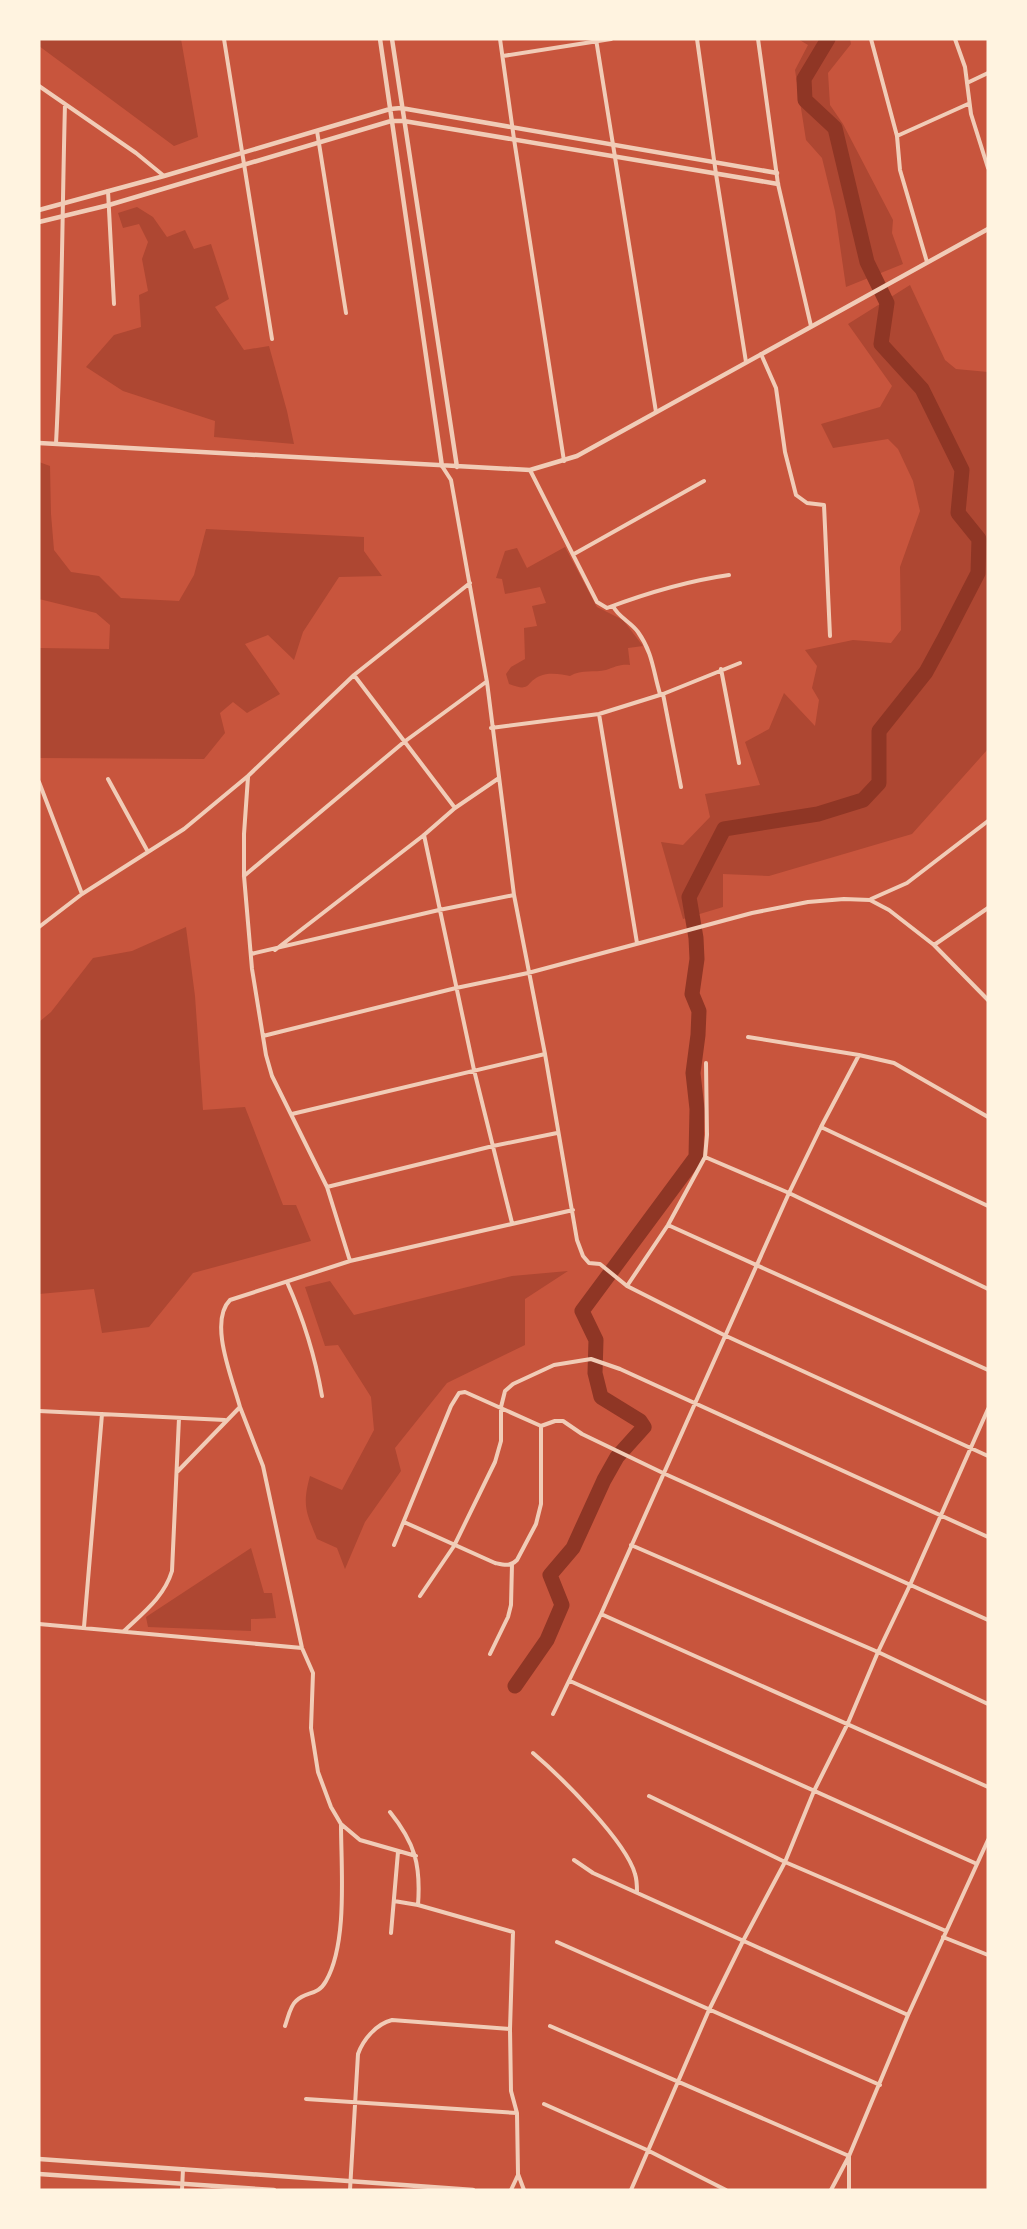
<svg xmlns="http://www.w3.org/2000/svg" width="1027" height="2229" viewBox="0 0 1027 2229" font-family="Signika,sans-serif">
<rect width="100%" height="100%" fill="#c8553d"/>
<path fill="#ae4732" d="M39,39H181L198,137L174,146L39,46Z
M798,39H850L851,44L828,73L830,105L843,124L893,220L892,233L903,264L846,287L835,211L822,158L806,140L795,70L808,45Z
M137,207L153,217L167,237L185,230L194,249L211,244L229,299L215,307L244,350L269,346L287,411L294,444L214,437L215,421L123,391L86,367L114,335L141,327L139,295L148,291L142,259L148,242L139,224L123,228L118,213Z
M910,285L945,360L956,369L988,372V749L912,834L769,876L723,874V907L683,919L661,842L683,845L710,817L705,794L760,785L745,742L769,729L784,693L815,726L819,700L812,688L817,666L805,650L853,640L891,643L901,630L900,567L920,511L913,481L898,449L888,439L833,448L821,424L880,407L892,386L848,324Z
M39,462L50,466L51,514L54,550L71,572L99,576L121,598L179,601L194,575L206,529L364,537V551L382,576L339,577L303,632L294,660L268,635L245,644L280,694L247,713L233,702L220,713L225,733L204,759L40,758V648L109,649L110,625L96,613L39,599Z
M565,547L597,607L623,620L643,646L628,648L630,665C620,664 615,667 606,670C594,673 582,669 570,676C562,674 548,672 540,676C525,682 532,693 509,684L506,674L511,667L525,659L524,628L537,626L532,606L546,603L540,587L505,594L502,579L496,578L505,551L517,548L527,568Z
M186,927L195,996L203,1110L245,1107L283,1205H296L311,1241L193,1273L149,1327L102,1333L94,1289L39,1294V1022L51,1012L93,958L132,951Z
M568,1271L525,1299V1345L447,1383L395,1448L401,1471L365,1522L345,1569L337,1548L317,1539C306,1512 302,1505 310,1476L342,1490L374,1430L371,1397L338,1345L325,1346L305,1287L330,1281L354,1315L512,1276Z
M251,1548L264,1593H272L276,1618L251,1619V1631L148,1627L146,1617Z"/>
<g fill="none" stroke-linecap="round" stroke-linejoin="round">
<path stroke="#8f3625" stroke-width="15" d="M515,1686L547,1640L562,1605L550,1575L573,1548L604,1480L617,1457L644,1427L640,1421L601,1397L595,1373L596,1340L582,1311L696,1157L697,1109L693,1073L698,1035L699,1011L692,994L697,959L696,938L689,897L724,829L818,814L863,800L879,783V731L926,672L945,637L978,573L979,539L958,513L962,470L922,389L881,344L887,303L867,262L835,128L805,100L804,79L828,39"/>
<path stroke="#f1ccb7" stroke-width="4" d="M224,39L272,339
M500,39L514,139L564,461
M596,39L656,412
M697,39L716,174L746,362
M758,39L778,184L811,326
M871,39L897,136L900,170L927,262
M955,39L965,67L971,114L988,168
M503,56L611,39
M967,83L988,73
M39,86L136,153L164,176
M317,131L346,313
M897,136L968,104
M108,191L114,304
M761,354L776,388L785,452L796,495L807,503L824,505L830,636
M56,444C62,331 62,218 65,104
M442,466L451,480L487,682L514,895L545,1054L577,1240L583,1256L589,1263L600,1264L627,1286L724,1335L988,1456
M530,470L597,602L607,608C647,593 687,581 729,575
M574,554L704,481
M613,606C618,617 631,622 638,632C653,653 653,671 660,694
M721,669L739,763
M354,675L455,808
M663,694L681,787
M599,714L637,943
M491,728L599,714L663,694L740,663
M248,777L244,834V876L252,969L266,1055L272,1076L327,1187L350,1261
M108,779L148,852
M39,782L82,894
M424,835L474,1070L512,1223
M244,876L404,742L486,682
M871,899L907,883L988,821
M39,927L82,894L184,829L248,776L354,675L470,583
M934,945L988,908
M275,950L424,835L455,808L499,778
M251,954L439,910L514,895
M263,1036L456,988L528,973L752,913L808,902L844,899L870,900L889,910L934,945L988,1000
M748,1037L859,1055L894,1063L988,1117
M292,1114L545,1054
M821,1127L988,1206
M705,1157L789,1193L988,1289
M327,1187L493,1146L557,1133
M668,1225L988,1370
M287,1282C304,1320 315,1356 322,1396
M627,1286L668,1225L705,1157L707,1135L706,1063
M240,1407L263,1466L302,1648L313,1673L311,1728L318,1772L331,1807L341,1824L360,1840L416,1856
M39,1411L225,1420
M178,1471L240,1407C233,1380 208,1322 230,1300L350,1261L573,1210
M404,1522L495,1563C504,1565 510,1567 517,1560L536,1524L541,1504V1426
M394,1545L451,1406L459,1393L465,1392L541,1426L555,1421H563L582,1434L663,1473L988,1620
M631,1545L878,1652L988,1704
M420,1596L454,1546L495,1462L501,1441V1407L505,1391L513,1384L554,1365L591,1359L620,1369L988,1537
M601,1614L988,1787
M39,1624L302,1648
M84,1627L102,1414
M124,1631C144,1612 164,1597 172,1571L179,1418
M490,1654L508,1617L511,1605L512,1564
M570,1681L977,1864
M553,1714L601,1614L789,1193L821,1127L859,1055
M533,1753C560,1776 626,1841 635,1874C637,1880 637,1886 637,1892
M649,1796L785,1862L946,1931
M390,1812C415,1843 421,1865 418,1905
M574,1860L593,1873L908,2015
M394,1901L418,1905L513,1932L510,2029L511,2091L517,2113L518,2174L524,2190
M391,1933L398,1852
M943,1937L988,1955
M557,1942L880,2085
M285,2026C288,2018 290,2006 296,2001C306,1991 318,1996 326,1981C348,1943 341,1868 341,1824
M550,2026L849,2156L831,2190
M306,2099L517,2113
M544,2104L647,2150L726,2190
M182,2190L183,2169
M350,2190L358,2054C363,2040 376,2024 392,2020L510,2029
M511,2190L518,2175
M631,2190L709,2010L743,1941L785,1862L814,1791L848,1723L878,1652L910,1585L988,1409
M849,2190V2156L908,2015L988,1840"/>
<path stroke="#f1ccb7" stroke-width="4.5" d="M380,39L442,466
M392,39L457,467
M39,210L164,176L390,109L401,108L777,173
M39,222L109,205L391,121H404L778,184
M39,443L530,470L577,456L988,229
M39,2159L473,2190
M39,2174L274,2190"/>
</g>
<rect width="1027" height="2229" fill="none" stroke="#fff3e0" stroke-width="81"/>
</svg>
